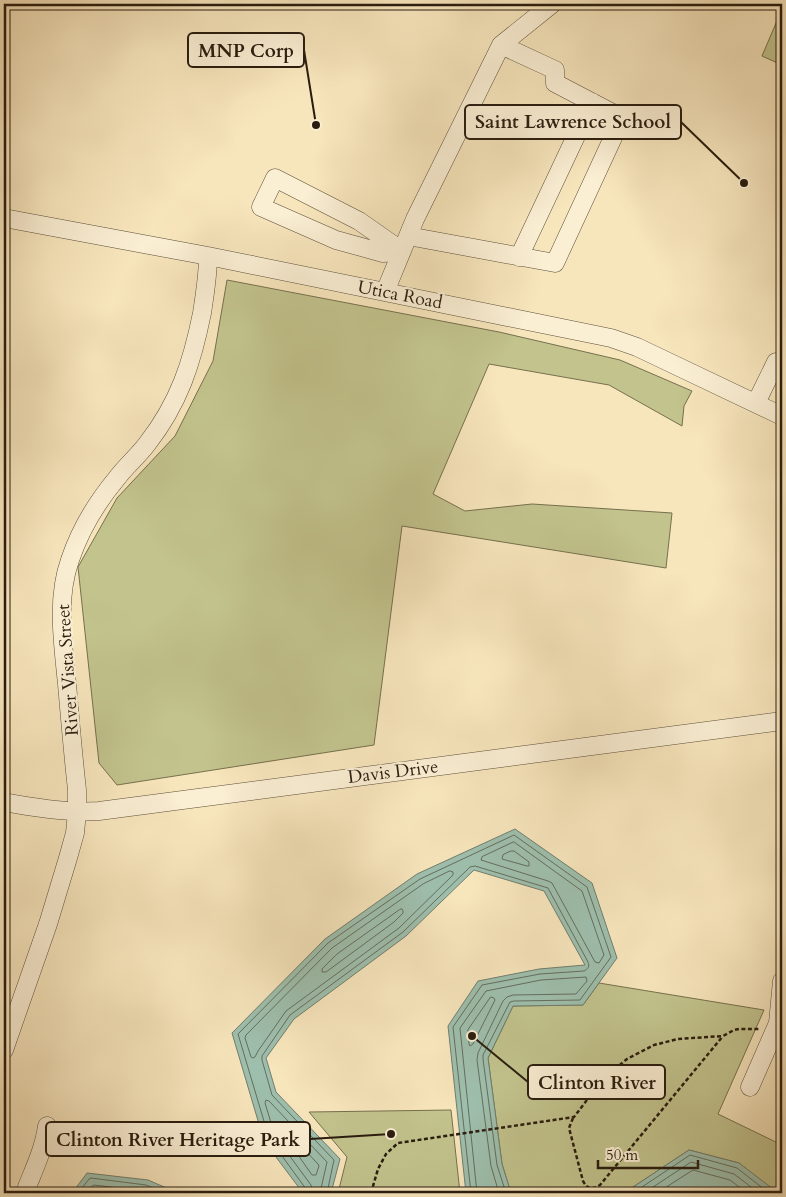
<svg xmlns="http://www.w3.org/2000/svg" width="786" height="1197" viewBox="0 0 786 1197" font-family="Cardo,serif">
<rect width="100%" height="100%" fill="#f7e5bc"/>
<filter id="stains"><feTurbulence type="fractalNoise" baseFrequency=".004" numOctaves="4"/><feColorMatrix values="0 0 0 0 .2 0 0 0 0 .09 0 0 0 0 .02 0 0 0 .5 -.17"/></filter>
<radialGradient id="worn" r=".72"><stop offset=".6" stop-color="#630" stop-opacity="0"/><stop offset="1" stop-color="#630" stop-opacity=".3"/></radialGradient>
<path fill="#c2c38d" stroke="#76704e" d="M782,9V65L762,56Z
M227,280L499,332L620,360L692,391L684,406L682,426L609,385L489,364L433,494L465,511L532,504L672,513L666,568L402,526L374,745L117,785L99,763L78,567L117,498L175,436L213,361Z
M599,983L764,1010L718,1114L782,1145V1193L773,1190L739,1163L689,1150L624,1193H511L502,1164L488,1058L513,1006L583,1005Z
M451,1110L460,1193H338L347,1157L309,1112Z"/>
<path fill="#9ebfad" stroke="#707e6e" d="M515,829L592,883L617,958L583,1005L513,1006L488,1058L502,1164L511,1193H466L448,1026L478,981L539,969L585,965L544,891L474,870L406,936L294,1019L266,1058L276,1092L340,1159L331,1193H303L264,1141L232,1033L325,939L417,874Z
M689,1150L739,1163L773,1189L782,1193H624Z
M87,1173L148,1180L178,1193H72Z"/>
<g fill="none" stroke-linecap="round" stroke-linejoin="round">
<path stroke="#646e5e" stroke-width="1" d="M514,842L582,891L604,955L599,963L595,962L552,883L548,881L481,860L482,857Z
M511,851H514L529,862V866H527L502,859L503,855Z
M450,871L453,872V875L399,928L286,1011L258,1051L255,1057L253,1058L251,1057L245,1038L246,1035L332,948L423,884Z
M402,909L403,911V913L394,922L326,972H322V969L337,954L399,910Z
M491,997L494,998L495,1000L473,1044L470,1046L469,1044L468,1030Z
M283,1128L285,1129L318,1164L319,1166L316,1175H312L282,1132L281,1130Z
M78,1193L89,1179L91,1178L146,1185L166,1193
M86,1193L92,1186L94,1185L144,1191L150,1193
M307,1193L306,1189L269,1138L238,1034L328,943L420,879L514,835L587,887L611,957L580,1000L514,1001L510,1002L483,1055V1059L497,1165L506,1193
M313,1193L311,1185L275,1136L265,1103L266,1100L269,1101L327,1162L320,1193
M327,1193L334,1160L272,1095L262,1060V1056L290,1015L403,932L470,867L475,866L548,888L588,962C590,966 588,969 584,971L540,974L482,985L453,1027L471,1193
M477,1193L460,1028L486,991L541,980L586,977L587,981L576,994L513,995L507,997L503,1001L478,1053L477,1060L491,1166L499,1193
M633,1193L690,1155L737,1168L769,1193
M644,1193L691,1162L734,1174L759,1193
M657,1193L693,1170L730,1180L747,1193"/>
<g stroke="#5d4f3a" stroke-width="19">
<path id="minor" d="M275,178L359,221L402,251L383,253L336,240L261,207Z
M4,218L208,256L611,338L637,347L782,416
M408,236L555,263L622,118L555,83V70L501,45
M519,257L592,102
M385,292L415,219L501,45L552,4
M756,403L776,362
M4,802C35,808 67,813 99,811L782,721
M4,1050L48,924L68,858L75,833L77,812V790C73,754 70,719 67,684C63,643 56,599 70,560C80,530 97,502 117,478C126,466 138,456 147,444C179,403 192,363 202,313C205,293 208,276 208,256
M750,1087L778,1023L782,981
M27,1187C35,1167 44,1148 47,1126"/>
</g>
<path stroke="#2a1d0f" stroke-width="2.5" stroke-dasharray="4 2.5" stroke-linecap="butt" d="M573,1118L569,1128L583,1181C587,1189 592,1190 600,1185L723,1036
M371,1193L378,1169L386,1154L398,1143L574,1117L603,1079L627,1059L654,1045L678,1039L723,1036L734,1030L739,1029H759"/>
<use href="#minor" stroke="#faeed3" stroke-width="18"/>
</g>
<g text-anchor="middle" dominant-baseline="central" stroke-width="4.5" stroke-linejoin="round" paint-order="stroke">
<g font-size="18" fill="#2a1d0f" stroke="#faeed3">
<text transform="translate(400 295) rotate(11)">Utica Road</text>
<text transform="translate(68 670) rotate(-94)">River Vista Street</text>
<text transform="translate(393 772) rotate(-7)">Davis Drive</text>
</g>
</g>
<path fill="none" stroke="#2a1d0f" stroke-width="2" d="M316 125L304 50M744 183L681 122M472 1036L528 1082M391 1134L310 1139"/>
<g fill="#2a1d0f" stroke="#faeed3" stroke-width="2">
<circle cx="316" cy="125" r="5"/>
<circle cx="744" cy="183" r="5"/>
<circle cx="472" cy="1036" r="5"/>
<circle cx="391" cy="1134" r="5"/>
</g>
<g fill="#faeed3" stroke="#2a1d0f" stroke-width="2">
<rect x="188" y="33" width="116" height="34" rx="5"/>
<rect x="465" y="105" width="216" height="34" rx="5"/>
<rect x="528" y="1065" width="137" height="34" rx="5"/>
<rect x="46" y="1122" width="264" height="34" rx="5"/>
</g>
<g font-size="19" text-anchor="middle" font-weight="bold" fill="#2a1d0f">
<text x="246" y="57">MNP Corp</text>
<text x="573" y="128">Saint Lawrence School</text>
<text x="597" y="1089">Clinton River</text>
<text x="178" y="1146">Clinton River Heritage Park</text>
</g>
<rect width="786" height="1197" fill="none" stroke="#f7e5bc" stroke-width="20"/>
<rect x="5" y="5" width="776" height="1187" fill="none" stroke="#2a1d0f" stroke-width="2.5"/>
<rect x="10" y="10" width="766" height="1177" fill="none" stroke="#2a1d0f"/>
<path d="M598 1160v8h100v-8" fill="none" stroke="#2a1d0f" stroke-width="2.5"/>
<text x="606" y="1160" font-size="15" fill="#2a1d0f" stroke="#faeed3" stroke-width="4" paint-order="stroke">50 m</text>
<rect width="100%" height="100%" filter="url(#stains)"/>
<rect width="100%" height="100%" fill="url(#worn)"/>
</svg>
